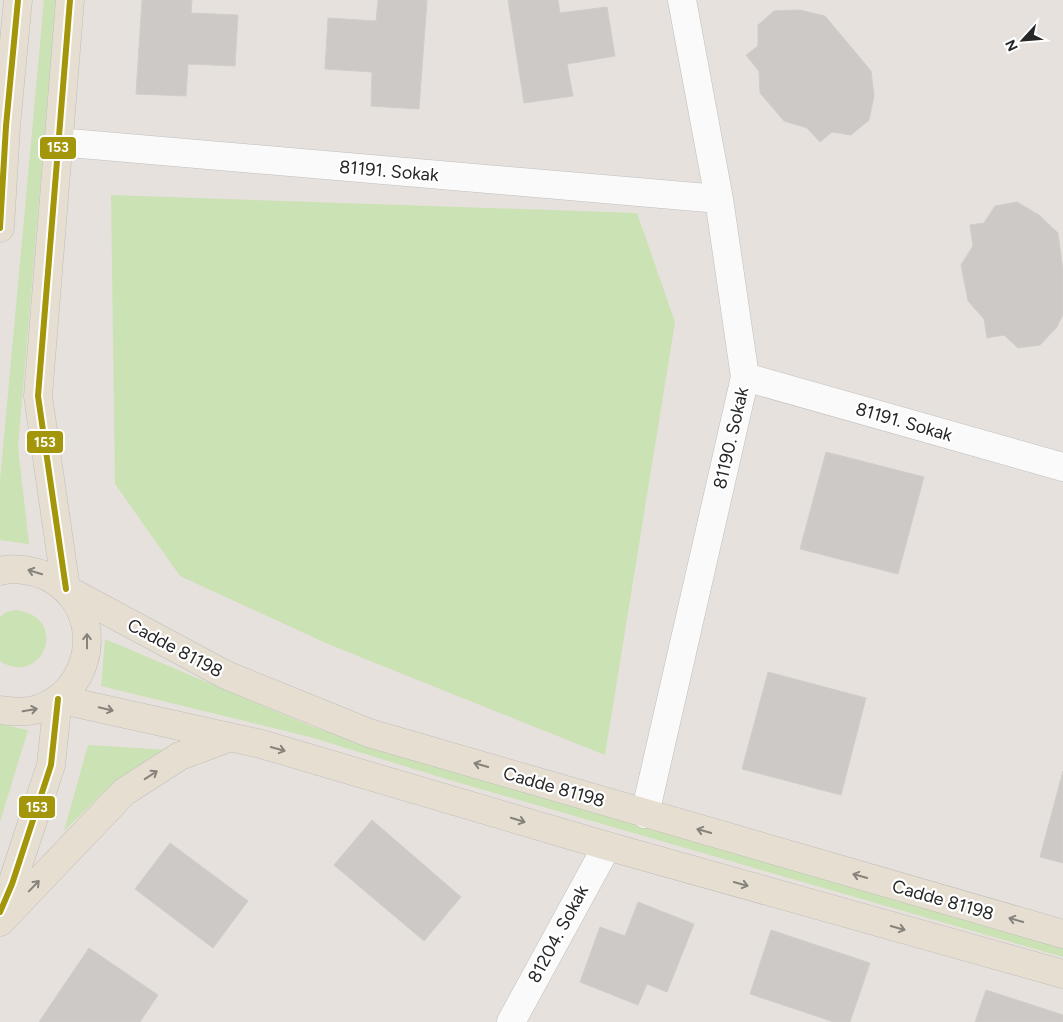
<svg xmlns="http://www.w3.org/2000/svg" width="1063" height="1022" viewBox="0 0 1063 1022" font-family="Figtree,sans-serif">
<rect width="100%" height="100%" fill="#e6e1dc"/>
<path fill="#cbe2b4" d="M44,0H56L18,447L29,544L0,540V481Z
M111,195L637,213L675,322L605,755L328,644L180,576L115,484Z
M15,610C72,616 42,689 0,661V617L6,612Z
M105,639L313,727L456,773L1063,948V957L453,781L310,737L101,686Z
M0,724L28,730L0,822Z
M88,745L169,750L110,786L64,831Z"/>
<path fill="#cdc9c6" stroke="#d1cdc8" d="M142,0H192L191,13L238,15L235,66L188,64L186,96L136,94Z
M378,0H427L419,109L371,106L372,72L325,69L328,18L376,21Z
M508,0H558L560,13L607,7L615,56L567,64L573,96L524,103Z
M800,10L825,16L871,71L874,96L869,120L851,135L832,132L820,142L807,128L784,121L760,93L759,71L746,55L758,46V25L774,11Z
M1017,202L1039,215L1058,233L1063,271V314L1057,327L1040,345L1018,348L1004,335L987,338L984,319L968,301L961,265L973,246L970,225L984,223L995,206Z
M826,452L924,477L898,574L800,549Z
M768,672L866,698L841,795L742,769Z
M1063,771V863L1040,857Z
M372,820L461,897L424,941L334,865Z
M170,843L248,901L213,948L135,889Z
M638,902L694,924L667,992L647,984L638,1005L580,982L600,927L625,936Z
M771,930L870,963L850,1022H834L750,994Z
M89,948L158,995L140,1022H39Z
M986,990L1063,1015V1022H975Z"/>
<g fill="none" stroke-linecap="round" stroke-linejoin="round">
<g stroke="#bfbebe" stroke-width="29">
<path id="minor" d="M58,142L719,199
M745,377L1063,467
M645,814L745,377L719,199L682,0
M511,1022L607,846"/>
</g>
<g stroke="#bfbdbb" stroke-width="29">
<path id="major" d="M0,228L6,126L18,0
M0,571C14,567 28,570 41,574C53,578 64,587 72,596C102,634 85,694 38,709C25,713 13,712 0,710
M66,589L226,675L369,733L1063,934
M66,589L38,396L70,0
M58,699L261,744L607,846L1063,974
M0,912L12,884L51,765L58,699
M0,922L124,792L180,756L231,737"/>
</g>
<use href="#minor" stroke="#fbfafa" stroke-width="28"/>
<use href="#major" stroke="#e6dfd1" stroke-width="28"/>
<g stroke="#fff" stroke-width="10">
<path id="bus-1" d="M0,228L6,126L18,0
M66,589L38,396L70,0
M0,912L12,884L51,765L58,699"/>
</g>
<use href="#bus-1" stroke="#a3960a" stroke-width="6"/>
</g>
<defs><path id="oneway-shaft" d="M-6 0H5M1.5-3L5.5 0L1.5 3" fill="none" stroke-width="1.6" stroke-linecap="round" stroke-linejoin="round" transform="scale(1.25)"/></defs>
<g stroke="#86837c">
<use href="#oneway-shaft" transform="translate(35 572) rotate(-163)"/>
<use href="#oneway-shaft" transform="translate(87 641) rotate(-90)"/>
<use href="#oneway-shaft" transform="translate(106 709) rotate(13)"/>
<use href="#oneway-shaft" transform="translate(30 710) rotate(-10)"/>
<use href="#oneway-shaft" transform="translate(278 749) rotate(16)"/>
<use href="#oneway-shaft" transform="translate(481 765) rotate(-164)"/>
<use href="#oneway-shaft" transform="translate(151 775) rotate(-33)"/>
<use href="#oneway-shaft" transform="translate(518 820) rotate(17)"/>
<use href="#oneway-shaft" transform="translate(704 831) rotate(-164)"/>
<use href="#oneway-shaft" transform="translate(860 876) rotate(-164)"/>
<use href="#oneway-shaft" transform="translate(741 884) rotate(16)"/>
<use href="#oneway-shaft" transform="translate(34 886) rotate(-46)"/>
<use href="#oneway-shaft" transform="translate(1016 920) rotate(-164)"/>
<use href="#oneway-shaft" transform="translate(898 928) rotate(16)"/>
</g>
<g text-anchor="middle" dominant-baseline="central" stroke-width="4.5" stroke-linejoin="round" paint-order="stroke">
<g font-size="18" fill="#272727" stroke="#fff">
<text transform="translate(389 171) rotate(5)">81191. Sokak</text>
<text transform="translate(904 422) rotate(16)">81191. Sokak</text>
<text transform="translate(731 438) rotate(-77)">81190. Sokak</text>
<text transform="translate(175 648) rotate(28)">Cadde 81198</text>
<text transform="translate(554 787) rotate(16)">Cadde 81198</text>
<text transform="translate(943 900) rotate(16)">Cadde 81198</text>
<text transform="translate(558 934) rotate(-62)">81204. Sokak</text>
</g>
</g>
<g stroke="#fff" stroke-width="2">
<rect x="39" y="136" width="38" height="24" rx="5" fill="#a3960a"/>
<rect x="26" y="430" width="38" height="24" rx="5" fill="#a3960a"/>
<rect x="18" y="795" width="38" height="24" rx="5" fill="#a3960a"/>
</g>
<g font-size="14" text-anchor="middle" font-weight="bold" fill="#fff">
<text x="58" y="152">153</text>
<text x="45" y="447">153</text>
<text x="37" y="812">153</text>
</g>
<g transform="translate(1023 40) rotate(244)" stroke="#ffffff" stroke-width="4" paint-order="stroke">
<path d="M0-4L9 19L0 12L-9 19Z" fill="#272727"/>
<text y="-8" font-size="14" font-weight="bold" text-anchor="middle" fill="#272727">N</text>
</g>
</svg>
